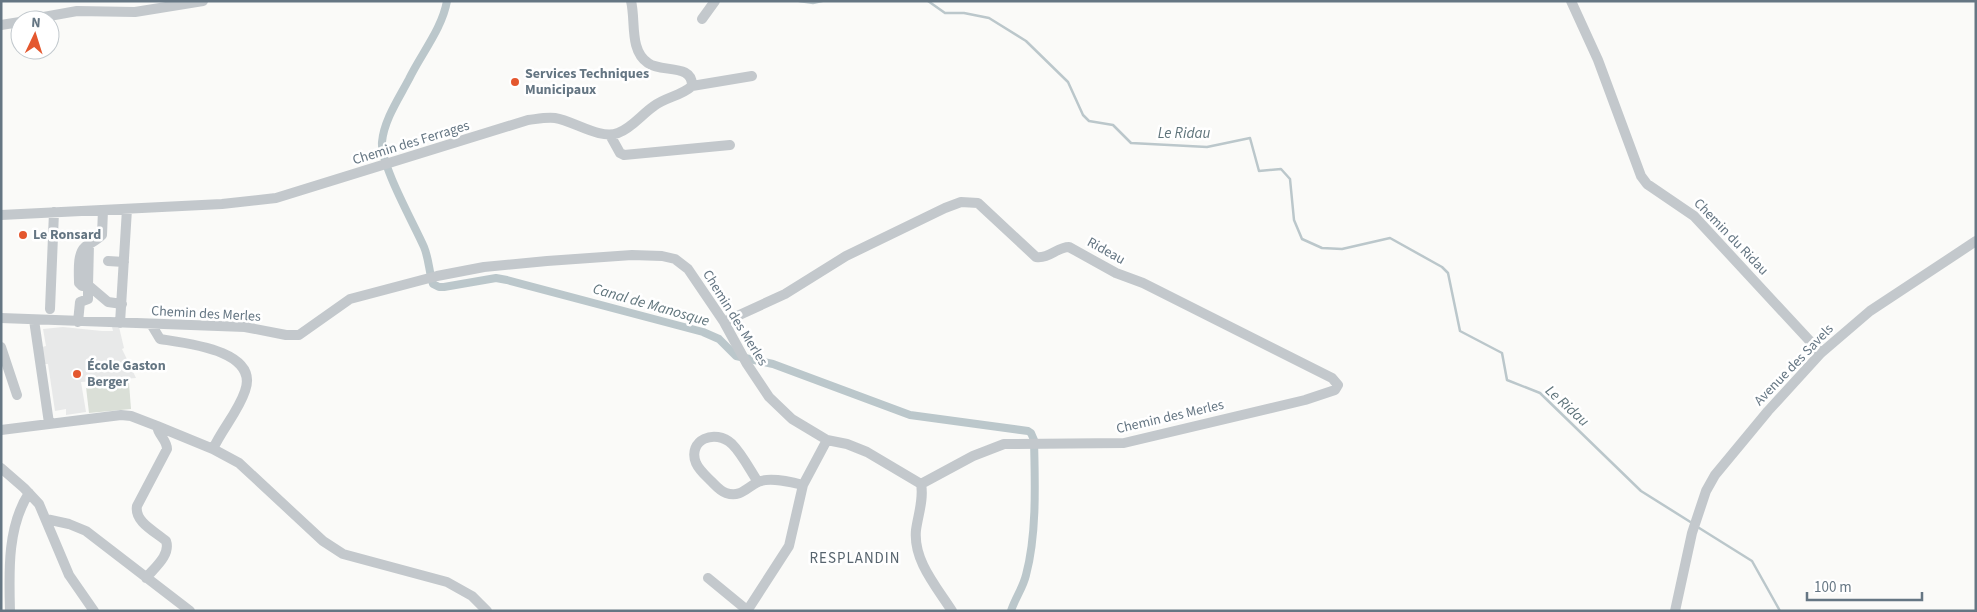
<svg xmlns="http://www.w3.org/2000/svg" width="1977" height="612" viewBox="0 0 1977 612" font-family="'Source Sans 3',sans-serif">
<rect width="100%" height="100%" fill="#fafaf8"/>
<path fill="#e8e9e9" d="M63,327L102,331H113L112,327H119L124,348L122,349L136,378L81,382L86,412L66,415V409L55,411L48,364H45L42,347L46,346L43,329Z"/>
<path fill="#dadfd7" d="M129,383L131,409L89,413L86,387Z"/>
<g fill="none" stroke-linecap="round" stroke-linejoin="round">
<path stroke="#bbc7cb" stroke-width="2.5" d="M799,1L813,3L822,1
M928,1L945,13H964L989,18L1026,41L1068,82L1083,115L1089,121L1113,125L1131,143L1207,147L1250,138L1259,171L1281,169L1290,179L1294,220L1302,239L1322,248L1342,249L1390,238L1442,267L1448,273L1460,331L1502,353L1507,380L1540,393L1641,491L1692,523
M1696,526L1752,561L1780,611"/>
<path stroke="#bbc7cb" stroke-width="8" d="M447,1C442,29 421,54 409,79C399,98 384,120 382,142C380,164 414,224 424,247C429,259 429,272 433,284L439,287H444L496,278L507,280L703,332L719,339L736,356L773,364L910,415L1028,431L1031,433L1034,440C1035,482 1037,534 1026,575C1023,588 1015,598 1011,611"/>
<path stroke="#c3c8cc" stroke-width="10" d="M1571,1L1598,60L1641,176L1647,184L1694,216L1821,353
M702,19L715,1
M27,20L77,11L135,12L203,1
M1,25L20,22
M692,86L752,76
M610,135L620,153L624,155L730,145
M1,215L222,204L276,198L528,120C537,119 546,117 555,118C574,121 600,140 618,133C632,128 642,114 654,106C666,97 681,96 692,86C693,63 661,73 648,63C629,50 636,21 631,1
M89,244L88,286H82L79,283C79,273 77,254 85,247C91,243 97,240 102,235L103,210
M108,261L124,262
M88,285L108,302L122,304
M50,309L54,212
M1,318L245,327L286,335H299L350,299L437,276L484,267L547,261L632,255L662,256L675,259L688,269L724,322L747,364L769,397L792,419L827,440L847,444L867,452L921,484L973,456L1004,444L1124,443L1305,400L1335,390L1338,385L1332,378L1143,283L1116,273L1069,247C1057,247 1049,259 1036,257L978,203L961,202L945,208L846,256L785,294L724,322
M34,320L49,423
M78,322L80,302L88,299V286
M120,323L127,209
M151,324L160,339C185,343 260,350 245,391C238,412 222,429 213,449
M1,347L17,395
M1,430L121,415L131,416L157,426L213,449L239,463L323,541L343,554L447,582L472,596L487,611
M1,468L24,488L39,504L69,575L94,611
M758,482C750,470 742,454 732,444C715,428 687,440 696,463C699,470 706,476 711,481C716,486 720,491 726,493C741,498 747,487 758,482C769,477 792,482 803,485
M921,484C924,499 918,515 916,530C913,560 936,586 952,611
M46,519L69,524L86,531L190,611
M146,578C154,568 171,555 166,541C156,532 134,522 137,506L167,449C167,440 158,435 157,426
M708,578L747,610
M10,611C9,572 7,527 29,493
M747,611L789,546L803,485L827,440
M1675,611L1692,533L1706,491L1715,475L1768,411L1821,353L1870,311L1976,241"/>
</g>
<g fill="#e4572e" stroke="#fff" stroke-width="2">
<circle cx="515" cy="82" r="5"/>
<circle cx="23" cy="235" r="5"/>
<circle cx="77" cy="374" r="5"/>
</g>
<g text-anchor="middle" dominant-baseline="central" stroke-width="5" stroke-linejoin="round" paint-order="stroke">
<g font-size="14" font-weight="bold" fill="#657683" stroke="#fff" text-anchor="start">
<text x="525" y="74">Services Techniques<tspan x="525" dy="16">Municipaux</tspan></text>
<text x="33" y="235">Le Ronsard</text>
<text x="87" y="366">École Gaston<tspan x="87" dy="16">Berger</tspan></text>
</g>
<g font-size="14" fill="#657683" stroke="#fff">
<text transform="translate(411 143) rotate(-17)">Chemin des Ferrages</text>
<text transform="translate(1731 237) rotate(46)">Chemin du Ridau</text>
<text transform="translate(1106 251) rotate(29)">Rideau</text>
<text transform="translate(206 314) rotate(3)">Chemin des Merles</text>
<text transform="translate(735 318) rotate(58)">Chemin des Merles</text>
<text transform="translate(1794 365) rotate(-46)">Avenue des Savels</text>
<text transform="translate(1170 417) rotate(-13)">Chemin des Merles</text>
</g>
<g font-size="15" font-style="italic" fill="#60757c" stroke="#fff">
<text x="1184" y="133">Le Ridau</text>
<text transform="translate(651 305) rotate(16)">Canal de Manosque</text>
<text transform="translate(1567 406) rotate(42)">Le Ridau</text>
</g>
<g font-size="15" letter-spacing="1" fill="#57646e" stroke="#fff">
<text x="855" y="558">RESPLANDIN</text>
</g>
</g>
<rect width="1977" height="612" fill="none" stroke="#657683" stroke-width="5"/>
<g transform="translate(35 35) rotate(4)"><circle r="24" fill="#ffffff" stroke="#c1c8cd"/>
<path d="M0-4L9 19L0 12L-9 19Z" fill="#e4572e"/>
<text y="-8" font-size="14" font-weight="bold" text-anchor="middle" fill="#657683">N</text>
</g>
<path d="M1807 592v8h115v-8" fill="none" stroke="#657683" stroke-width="2.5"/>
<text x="1814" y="592" font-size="15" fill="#657683" stroke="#ffffff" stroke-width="4" paint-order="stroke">100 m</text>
</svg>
